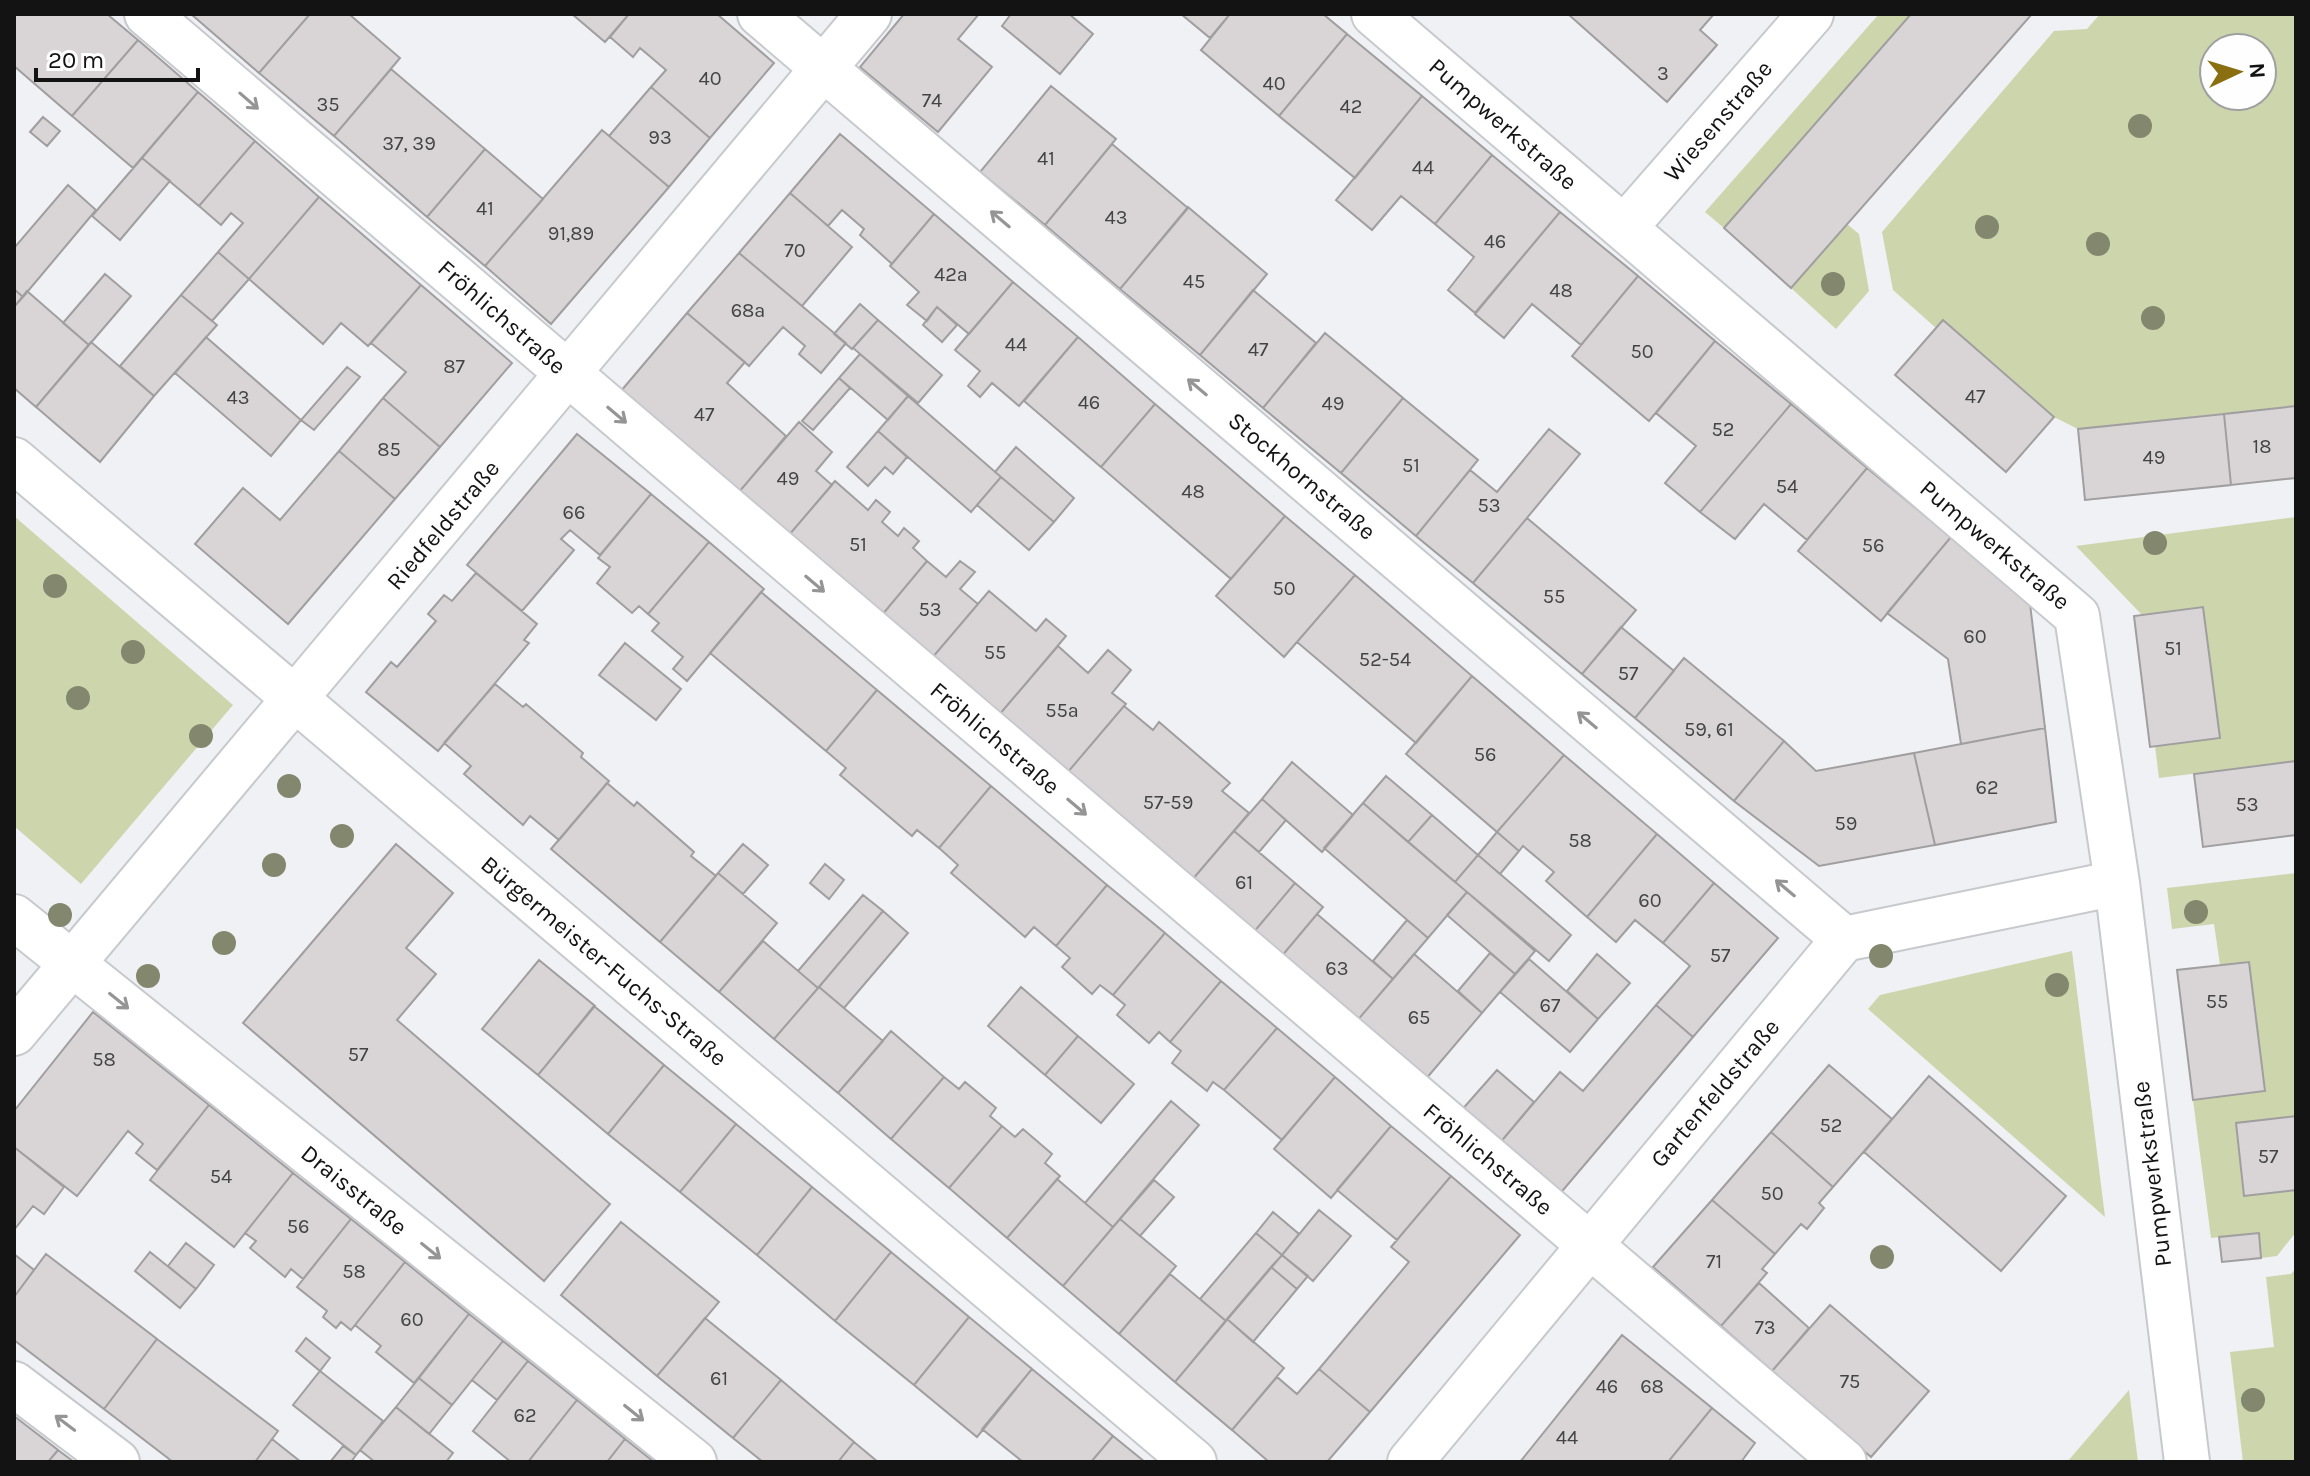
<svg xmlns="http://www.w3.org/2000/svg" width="2310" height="1476" viewBox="0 0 2310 1476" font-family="Karla,sans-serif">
<rect width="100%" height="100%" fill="#eff1f4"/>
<path fill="#cdd5ad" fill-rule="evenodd" d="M1879,14H1911L1724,228L1705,212Z
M2100,14H2296V406L2078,429L2054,417L1943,320L1936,328L1893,290L1882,232L2054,31L2087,29ZM2214,48H2262V96H2214Z
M1847,224L1859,234L1869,291L1836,329L1791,288Z
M14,516L233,705L81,884L14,826Z
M2296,517V761L2159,778L2155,746L2220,738L2203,607L2142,615L2076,546Z
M2296,873V1116L2236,1123L2244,1195L2296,1190V1232L2277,1256L2261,1258L2258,1233L2211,1238L2193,1100L2265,1091L2249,962L2220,965L2214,924L2172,929L2167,888Z
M2072,951L2105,1217L1868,1009L1880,995Z
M2296,1268V1462H2243L2230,1352L2274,1347L2266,1277L2291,1274Z
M2129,1390L2138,1462H2067Z"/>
<path fill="#d9d5d7" stroke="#a19e9f" stroke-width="2" d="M14,14H107L138,40L72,116L14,66Z
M191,14H310L259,73Z
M310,14H349L400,58L334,136L259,73Z
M572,14H629L605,42Z
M629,14H717L774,63L710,138L651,87L666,70L640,48L633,57L610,37Z
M904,14H979L958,39L992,67L938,132L860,67Z
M1011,14H1069L1093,34L1060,74L1002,26Z
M1181,14H1230L1210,38Z
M1230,14H1323L1347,34L1279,116L1201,50Z
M1568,14H1714L1700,30L1717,45L1667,102Z
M1911,14H2032L1791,288L1724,228Z
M1347,34L1422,96L1355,178L1279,116Z
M138,40L198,92L133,168L72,116Z
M391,69L485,149L427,217L334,136Z
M1051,86L1116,139L1045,225L980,172Z
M651,87L710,138L669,187L609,136Z
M198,92L255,141L199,206L142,158Z
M1422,96L1492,155L1435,224L1401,196L1372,230L1336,200Z
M43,117L60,131L47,146L30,132Z
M602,130L669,187L551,324L485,266Z
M840,134L934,214L892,264L860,235L864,229L842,210L828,226L790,193Z
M255,141L319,197L249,279L218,252L243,223L231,213L221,225L199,206Z
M1112,144L1188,208L1120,289L1045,225Z
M485,149L543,199L485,266L427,217Z
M1492,155L1560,212L1475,313L1448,290L1474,257L1435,224Z
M142,158L170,181L120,240L92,216Z
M68,185L96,210L23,297L14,289V248Z
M790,193L852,247L802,306L739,253Z
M319,197L421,285L368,346L341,323L323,344L249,279Z
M1188,207L1267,274L1200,355L1120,289Z
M1560,212L1638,276L1581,345L1532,304L1504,338L1475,314Z
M934,214L1013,282L969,334L937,307L927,321L907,305L919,292L890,266Z
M218,252L249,279L212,321L181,295Z
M739,253L846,343L821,373L799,354L805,346L783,327L749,366L687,313Z
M105,274L131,296L89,345L63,323Z
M1638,276L1715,341L1649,421L1572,356Z
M1013,282L1078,337L1019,406L992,383L980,397L968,386L980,371L955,350Z
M421,285L512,363L440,447L383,398L406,372L371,343Z
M14,289L23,297L14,307Z
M1253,290L1316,343L1263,408L1200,355Z
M27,291L89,345L36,407L14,388V307Z
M181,295L217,325L154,396L120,366Z
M860,304L878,320L852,349L834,334Z
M937,307L957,325L942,342L923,325Z
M687,313L745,362L727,383L786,436L739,492L621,391Z
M878,320L942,375L918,403L853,348Z
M1943,320L2054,417L2006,472L1895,375Z
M1325,333L1403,398L1341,473L1263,408Z
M206,337L301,420L271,456L175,373Z
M1078,337L1155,404L1101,467L1024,401Z
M1715,341L1791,404L1700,512L1665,483L1696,446L1656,413Z
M91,342L154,396L100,462L36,407Z
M860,354L908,396L888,420L839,378Z
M347,367L360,377L314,430L301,420Z
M839,378L850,388L813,430L802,421Z
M908,396L1001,477L971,512L878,431Z
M383,398L440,447L395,499L339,451Z
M1403,398L1478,460L1416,536L1341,473Z
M1155,404L1285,516L1231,579L1101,467Z
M1791,404L1867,468L1807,540L1764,504L1735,539L1700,512Z
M2296,406V478L2231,485L2224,414Z
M2224,414L2231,485L2085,500L2078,429Z
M799,422L832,452L816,471L832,485L789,535L739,492Z
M1549,429L1580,454L1473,583L1416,536L1470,470L1497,492Z
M878,431L907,457L893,474L885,467L868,486L847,467Z
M577,434L651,494L600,555L570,530L561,539L574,550L522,611L467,565Z
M1016,447L1074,498L1054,522L995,472Z
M339,451L395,499L288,624L195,544L243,488L280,520Z
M1867,468L1951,537L1881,621L1798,551Z
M1001,477L1054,522L1029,550L977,505Z
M835,481L868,510L876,500L890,512L882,522L898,536L904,528L919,541L913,548L927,561L882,615L789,535Z
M651,494L709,542L648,614L639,606L632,613L597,583L610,567L598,558Z
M1285,516L1355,575L1284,657L1216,596Z
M1527,518L1636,610L1582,674L1473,583Z
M1951,537L2030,604L2045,728L1961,744L1948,659L1887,613Z
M709,542L764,589L687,681L673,669L683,657L652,631L659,623L648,614Z
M927,561L946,577L960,561L975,572L960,589L978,604L932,658L882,615Z
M476,573L537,624L524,640L529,643L438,751L366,692L391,662L397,667L436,621L428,614L444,595L452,601Z
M1355,575L1472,676L1416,743L1297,642Z
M989,591L1036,631L1046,619L1066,636L999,715L932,658Z
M761,592L877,690L826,751L710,653Z
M2203,607L2220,738L2150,747L2134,616Z
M1621,627L1674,671L1635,718L1582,674Z
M625,643L681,689L656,720L599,675Z
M1058,646L1088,673L1108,650L1131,670L1112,693L1126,704L1067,773L999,715Z
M1684,658L1784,741L1734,801L1635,718Z
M1472,676L1564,755L1497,832L1406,754Z
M495,684L523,707L526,704L583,753L581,757L609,781L559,840L530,816L523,825L464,774L471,766L444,743Z
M877,690L991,786L939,848L917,830L912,836L840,775L846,768L826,751Z
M1124,706L1153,730L1159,722L1230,783L1222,791L1249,813L1192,880L1067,773Z
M2045,728L2056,822L1935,845L1914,753Z
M1784,741L1816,771L1914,753L1935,845L1819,866L1734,801Z
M1564,755L1657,834L1587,917L1546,881L1554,872L1523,846L1519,851L1497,832Z
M2296,761V835L2203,847L2194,774Z
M1292,762L1353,815L1322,852L1262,799Z
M1386,776L1432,815L1408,842L1363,803Z
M607,783L634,806L637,802L694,852L691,856L716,876L660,942L551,849Z
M991,786L1107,885L1056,946L1034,927L1025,937L951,873L958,865L939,848Z
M1262,799L1286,820L1259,852L1234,831Z
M1363,803L1467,892L1428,938L1324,848Z
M1432,815L1478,855L1455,882L1408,842Z
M1234,831L1295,883L1253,933L1192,880Z
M1497,832L1519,851L1500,874L1478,855Z
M1657,834L1714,883L1663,943L1635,920L1616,942L1587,917Z
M396,844L453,893L406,948L436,974L397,1020L610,1204L544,1281L243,1023Z
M743,844L768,865L743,894L718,873Z
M1478,855L1571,935L1549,961L1455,882Z
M825,864L844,880L829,899L810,883Z
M718,873L777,923L719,992L660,942Z
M1295,883L1323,907L1281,957L1253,933Z
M1714,883L1778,938L1693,1037L1656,1005L1690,966L1663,943Z
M1107,885L1165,933L1113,995L1100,985L1092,994L1062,967L1070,958L1056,946Z
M1467,892L1535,951L1515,974L1447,915Z
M863,895L883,911L818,988L798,971Z
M883,911L908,933L844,1008L819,987Z
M1317,914L1393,979L1356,1022L1281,957Z
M1407,920L1428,938L1393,979L1373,961Z
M1165,933L1221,981L1170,1042L1159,1032L1149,1043L1117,1015L1125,1005L1113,995Z
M763,941L818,988L774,1039L719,992Z
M1490,953L1515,974L1482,1013L1458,991Z
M1414,954L1482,1013L1425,1080L1356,1022Z
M1597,954L1630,983L1598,1019L1567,991Z
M1529,959L1598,1019L1570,1052L1500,992Z
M539,960L595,1006L538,1075L482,1029Z
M2249,962L2265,1091L2193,1100L2177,970Z
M1221,981L1277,1028L1224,1090L1213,1082L1207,1091L1172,1063L1181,1051L1170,1042Z
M819,987L883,1041L838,1093L774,1039Z
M1021,987L1078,1036L1045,1075L988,1026Z
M1656,1005L1693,1037L1558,1196L1499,1144L1560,1072L1583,1091Z
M594,1006L664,1065L608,1134L538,1075Z
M93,1012L209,1105L157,1170L136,1153L143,1144L128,1131L77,1196L14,1147V1111Z
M1277,1028L1335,1077L1282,1140L1224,1090Z
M891,1031L944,1077L891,1139L838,1093Z
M1078,1036L1134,1084L1101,1123L1045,1075Z
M664,1065L736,1124L680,1192L608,1134Z
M1829,1065L1892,1119L1833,1187L1771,1132Z
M1497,1070L1534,1102L1499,1144L1460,1112Z
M1929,1076L2066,1196L2001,1271L1864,1152Z
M944,1077L959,1089L965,1082L996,1108L990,1116L1002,1126L949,1188L891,1139Z
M1335,1077L1391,1126L1331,1198L1274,1149Z
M1171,1101L1199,1125L1113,1227L1085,1203Z
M209,1105L293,1173L234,1247L150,1180Z
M2296,1116V1190L2244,1196L2236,1123Z
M736,1124L812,1187L757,1255L680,1192Z
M1002,1126L1015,1137L1023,1129L1052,1154L1045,1163L1060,1176L1007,1238L949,1188Z
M1391,1126L1451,1176L1397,1240L1337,1190Z
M1771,1132L1833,1187L1819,1203L1824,1208L1807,1229L1801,1224L1775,1254L1712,1200Z
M14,1147L64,1187L44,1214L33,1206L14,1230Z
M293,1173L351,1219L303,1279L291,1269L285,1277L250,1248L256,1241L245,1233Z
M1451,1176L1520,1235L1370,1412L1319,1369L1409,1262L1391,1247Z
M1057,1179L1113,1227L1063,1286L1007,1238Z
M1154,1180L1174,1197L1140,1236L1120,1219Z
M812,1187L891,1252L835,1321L757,1255Z
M1712,1200L1775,1254L1762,1269L1767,1273L1721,1326L1653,1267Z
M1319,1210L1351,1236L1313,1281L1282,1255Z
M1273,1212L1299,1234L1282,1255L1256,1233Z
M351,1219L405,1262L351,1330L341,1322L336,1328L323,1317L327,1311L297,1287Z
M1120,1219L1176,1266L1119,1334L1063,1286Z
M621,1222L719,1302L657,1376L561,1295Z
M1256,1233L1282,1255L1226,1321L1200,1299Z
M2259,1233L2261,1258L2222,1262L2219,1237Z
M186,1243L214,1265L196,1289L168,1266Z
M150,1252L196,1289L180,1308L135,1271Z
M891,1252L969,1317L914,1385L835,1321Z
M14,1254L34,1270L14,1297Z
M46,1254L157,1339L104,1409L14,1340V1297Z
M1282,1255L1308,1276L1297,1289L1271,1267Z
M405,1262L469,1314L414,1383L376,1352L381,1346L355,1325Z
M1271,1267L1297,1289L1253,1342L1227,1319Z
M1170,1274L1226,1321L1175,1382L1119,1334Z
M1759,1283L1809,1328L1772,1371L1721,1326Z
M1830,1305L1929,1391L1871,1457L1772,1371Z
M469,1314L503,1341L452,1405L419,1378Z
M969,1317L1032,1369L977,1437L914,1385Z
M705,1318L781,1380L733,1438L657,1376Z
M1227,1319L1284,1368L1232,1430L1175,1382Z
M1622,1335L1712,1408L1668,1462H1520Z
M306,1338L330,1358L320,1371L296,1351Z
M157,1339L278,1431L255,1462H173L104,1409Z
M503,1341L528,1361L497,1400L472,1380Z
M528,1361L577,1400L528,1462H511L473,1431Z
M1032,1369L1113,1436L1091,1462H1023L982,1429Z
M1319,1369L1370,1412L1327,1462H1269L1232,1430L1277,1377L1297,1394Z
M320,1371L383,1421L356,1455L293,1405Z
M419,1378L452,1405L429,1434L396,1407Z
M781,1380L854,1442L838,1462H763L733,1438Z
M577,1400L625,1439L607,1462H528Z
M396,1407L453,1453L446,1462H375L360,1450Z
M1712,1408L1755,1443L1741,1462H1668Z
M14,1416L58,1450L48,1462H14Z
M1113,1436L1145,1462H1091Z
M272,1439L301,1462H255Z
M625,1439L654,1462H607Z
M854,1442L878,1462H838Z
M343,1446L356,1455L351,1462H330Z
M58,1450L74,1462H48Z"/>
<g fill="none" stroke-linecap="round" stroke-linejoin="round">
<g stroke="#c7c9cc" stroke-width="48">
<path id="street" d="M147,14L1844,1462
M760,14L1844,939
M1374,14L2077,616L2117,883L2187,1462
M1624,228L1811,14
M14,460L1194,1462
M14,917L694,1462
M14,1033L869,14
M14,1384L117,1462
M1410,1462L1844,939L2117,883"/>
</g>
<use href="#street" stroke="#fff" stroke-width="44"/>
</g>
<g fill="#83876e">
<circle cx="2140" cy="126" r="12"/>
<circle cx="1987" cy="227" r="12"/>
<circle cx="2098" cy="244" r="12"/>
<circle cx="1833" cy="284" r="12"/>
<circle cx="2153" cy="318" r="12"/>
<circle cx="2155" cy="543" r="12"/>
<circle cx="55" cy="586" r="12"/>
<circle cx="133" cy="652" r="12"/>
<circle cx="78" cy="698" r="12"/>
<circle cx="201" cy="736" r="12"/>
<circle cx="289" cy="786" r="12"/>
<circle cx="342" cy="836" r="12"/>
<circle cx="274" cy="865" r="12"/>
<circle cx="2196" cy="912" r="12"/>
<circle cx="60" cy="915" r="12"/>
<circle cx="224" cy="943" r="12"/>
<circle cx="1881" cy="956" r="12"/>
<circle cx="148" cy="976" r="12"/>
<circle cx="2057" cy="985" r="12"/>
<circle cx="1882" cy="1257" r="12"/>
<circle cx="2253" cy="1400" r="12"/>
</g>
<defs><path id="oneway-shaft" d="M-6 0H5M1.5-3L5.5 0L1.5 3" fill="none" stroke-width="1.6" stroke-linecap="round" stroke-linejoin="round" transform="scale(2)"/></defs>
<g stroke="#959595">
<use href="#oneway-shaft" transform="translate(249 101) rotate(41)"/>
<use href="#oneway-shaft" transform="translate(1000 219) rotate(-140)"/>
<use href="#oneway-shaft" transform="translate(1197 387) rotate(-140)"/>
<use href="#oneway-shaft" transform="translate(617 415) rotate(40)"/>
<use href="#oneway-shaft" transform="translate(815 584) rotate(40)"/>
<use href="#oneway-shaft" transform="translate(1587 720) rotate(-140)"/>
<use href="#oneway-shaft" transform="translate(1077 807) rotate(40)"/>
<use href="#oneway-shaft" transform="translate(1785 888) rotate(-140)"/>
<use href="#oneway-shaft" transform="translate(119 1001) rotate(39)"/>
<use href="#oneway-shaft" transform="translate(431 1251) rotate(39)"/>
<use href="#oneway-shaft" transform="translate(634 1413) rotate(39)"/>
<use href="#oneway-shaft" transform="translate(65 1423) rotate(-143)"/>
</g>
<g text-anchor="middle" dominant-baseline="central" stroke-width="6" stroke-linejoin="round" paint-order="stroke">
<g font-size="20" fill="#444445">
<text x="1663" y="73">3</text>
<text x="710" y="78">40</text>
<text x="1274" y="83">40</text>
<text x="932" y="100">74</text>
<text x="328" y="104">35</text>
<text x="1351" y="106">42</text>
<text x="660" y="137">93</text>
<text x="409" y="143">37, 39</text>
<text x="1046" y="158">41</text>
<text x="1423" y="167">44</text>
<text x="485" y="208">41</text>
<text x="1116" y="217">43</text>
<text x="571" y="233">91,89</text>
<text x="1495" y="241">46</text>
<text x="795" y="250">70</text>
<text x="951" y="274">42a</text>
<text x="1194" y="281">45</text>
<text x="1561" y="290">48</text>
<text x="748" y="310">68a</text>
<text x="1016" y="344">44</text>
<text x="1258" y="349">47</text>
<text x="1642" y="351">50</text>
<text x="454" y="366">87</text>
<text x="1975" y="396">47</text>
<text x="238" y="397">43</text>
<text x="1089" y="402">46</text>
<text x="1333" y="403">49</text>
<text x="704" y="414">47</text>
<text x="1723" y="429">52</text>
<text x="2262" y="446">18</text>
<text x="389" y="449">85</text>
<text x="2154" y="457">49</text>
<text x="1411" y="465">51</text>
<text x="788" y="478">49</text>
<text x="1787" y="486">54</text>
<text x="1193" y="491">48</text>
<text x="1489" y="505">53</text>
<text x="574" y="512">66</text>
<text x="858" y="544">51</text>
<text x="1873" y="545">56</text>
<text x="1284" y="588">50</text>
<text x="1554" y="596">55</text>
<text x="930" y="609">53</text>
<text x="1975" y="636">60</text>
<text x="2173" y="648">51</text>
<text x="995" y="652">55</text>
<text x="1385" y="659">52-54</text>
<text x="1628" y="673">57</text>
<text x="1062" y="710">55a</text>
<text x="1709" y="729">59, 61</text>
<text x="1485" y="754">56</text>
<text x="1987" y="787">62</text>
<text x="1168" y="802">57-59</text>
<text x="2247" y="804">53</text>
<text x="1846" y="823">59</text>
<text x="1580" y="840">58</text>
<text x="1244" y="882">61</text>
<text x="1650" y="900">60</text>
<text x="1720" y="955">57</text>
<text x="1337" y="968">63</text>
<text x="2217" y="1001">55</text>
<text x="1550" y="1005">67</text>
<text x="1419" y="1017">65</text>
<text x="358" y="1054">57</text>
<text x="104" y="1059">58</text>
<text x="1831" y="1125">52</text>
<text x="2268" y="1156">57</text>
<text x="221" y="1176">54</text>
<text x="1772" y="1193">50</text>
<text x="298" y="1226">56</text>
<text x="1714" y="1261">71</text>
<text x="354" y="1271">58</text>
<text x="412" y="1319">60</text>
<text x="1765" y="1327">73</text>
<text x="719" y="1378">61</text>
<text x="1850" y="1381">75</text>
<text x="1607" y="1386">46</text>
<text x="1652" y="1386">68</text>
<text x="525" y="1415">62</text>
<text x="1567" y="1437">44</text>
</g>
<g font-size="24" fill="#131314" stroke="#fefeff">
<text transform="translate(1718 121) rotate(-49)">Wiesenstraße</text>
<text transform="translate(1503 124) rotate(41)">Pumpwerkstraße</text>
<text transform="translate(502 317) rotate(41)">Fröhlichstraße</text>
<text transform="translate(1302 476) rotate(40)">Stockhornstraße</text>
<text transform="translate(443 525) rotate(-50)">Riedfeldstraße</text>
<text transform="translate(1995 545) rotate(40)">Pumpwerkstraße</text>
<text transform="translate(995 738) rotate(40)">Fröhlichstraße</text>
<text transform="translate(604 961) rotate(40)">Bürgermeister-Fuchs-Straße</text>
<text transform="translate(1715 1093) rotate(-50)">Gartenfeldstraße</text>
<text transform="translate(1488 1159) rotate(40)">Fröhlichstraße</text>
<text transform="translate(2152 1174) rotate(-97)">Pumpwerkstraße</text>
<text transform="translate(354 1190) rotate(39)">Draisstraße</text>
</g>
</g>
<rect width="2310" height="1476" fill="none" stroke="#131314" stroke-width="32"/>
<g transform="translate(2238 72) rotate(86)"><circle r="38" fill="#fefeff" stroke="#a0a0a1" stroke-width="2"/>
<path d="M0-6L14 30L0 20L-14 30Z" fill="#8a6f10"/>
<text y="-12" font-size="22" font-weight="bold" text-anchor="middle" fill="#131314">N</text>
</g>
<path d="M36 68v12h162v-12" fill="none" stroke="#131314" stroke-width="4"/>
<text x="48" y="68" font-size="24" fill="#131314" stroke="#fefeff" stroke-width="6" paint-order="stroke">20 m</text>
</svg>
